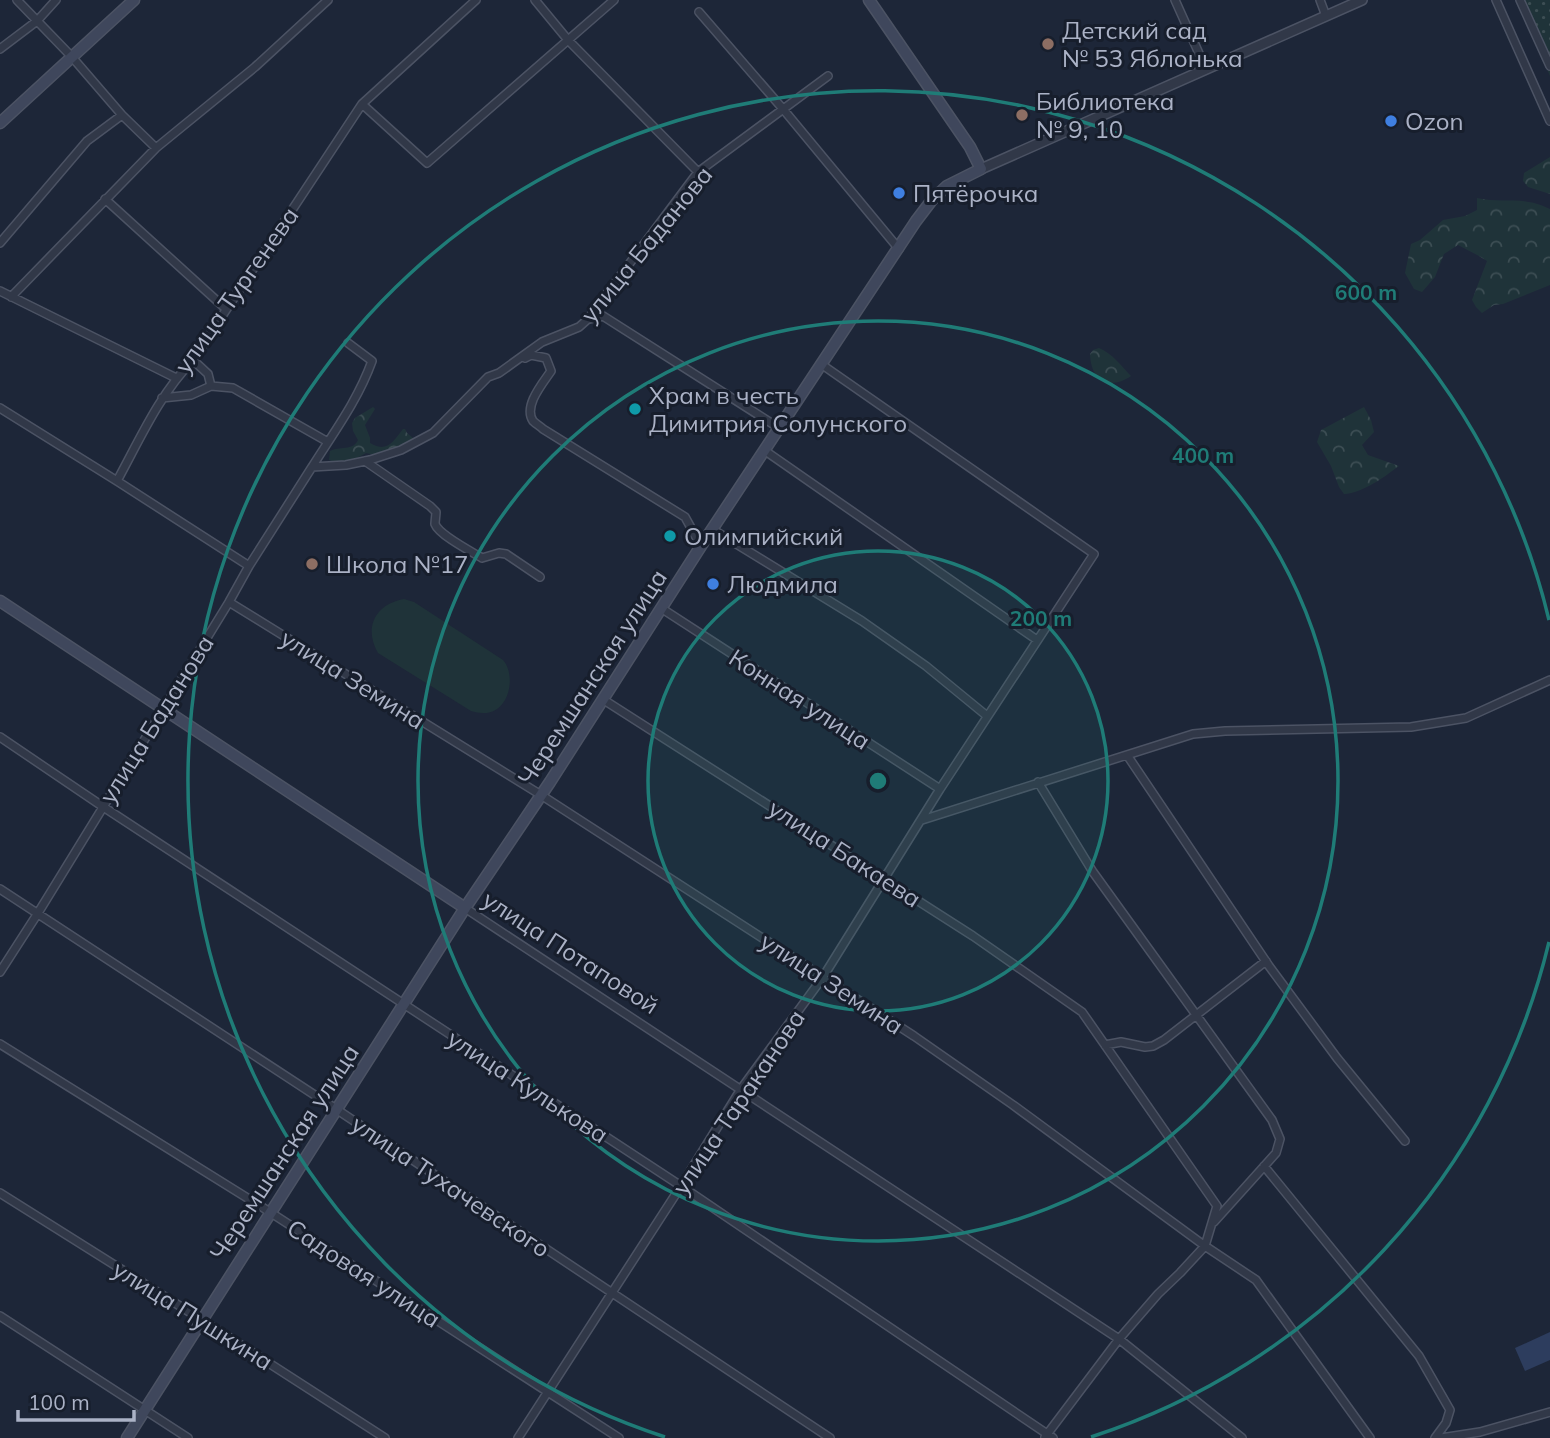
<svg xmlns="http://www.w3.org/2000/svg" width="1550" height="1438" viewBox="0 0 1550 1438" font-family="Mulish,sans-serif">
<defs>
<pattern id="green-dots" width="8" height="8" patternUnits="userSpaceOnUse" patternTransform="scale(1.75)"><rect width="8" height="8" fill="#1f3339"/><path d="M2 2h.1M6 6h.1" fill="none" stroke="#3d4e54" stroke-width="1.8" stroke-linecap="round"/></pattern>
<pattern id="forest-crowns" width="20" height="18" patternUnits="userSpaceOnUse" patternTransform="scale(1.75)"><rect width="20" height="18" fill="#1f3339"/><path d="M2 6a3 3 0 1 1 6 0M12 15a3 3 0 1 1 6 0" fill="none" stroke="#3d4e54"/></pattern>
</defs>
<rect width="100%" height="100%" fill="#1d2638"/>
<path fill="url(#green-dots)" d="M1517,0H1550V76Z"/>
<path fill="url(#forest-crowns)" d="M1550,157V194L1528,187L1523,181L1524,173Z
M1477,198C1504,204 1523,195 1550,209V285L1503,304L1494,305L1482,313L1476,307L1472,300L1487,261L1479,256L1458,245L1444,254L1435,277L1422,292L1414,289L1405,273L1411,244L1420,240L1443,220L1465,216L1477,210Z
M1099,348C1113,354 1121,366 1131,376C1109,391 1091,381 1090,354L1093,350Z
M373,407L375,409L365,425L370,438V443C387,453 393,442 403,429H405L407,433L413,438L403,447L375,455L366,453C355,460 341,466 329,460L330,451C340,446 353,451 358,440L353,431L352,423L355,418Z
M1364,407L1371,420L1374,432L1362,445L1368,455L1399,466C1384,477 1363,493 1344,494L1339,487L1331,466L1317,442L1321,430Z"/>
<path fill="#1f3339" d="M404,599L414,602L503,660C517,676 509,714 483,713C479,713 475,712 471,711L378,653C363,627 376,604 404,599Z"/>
<path fill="#2d3d5e" d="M1550,1332V1360L1525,1371L1515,1348Z"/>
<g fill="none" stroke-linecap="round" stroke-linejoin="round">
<g stroke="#4c5364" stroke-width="10">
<path id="minor" d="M17,0L72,57L122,115L156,148
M535,0L568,40L698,172
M1175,0L1206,69
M1320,0L1326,16
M1496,0L1550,121
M1520,0L1550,66
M699,12L783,109L899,249
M0,49L37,21L56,0
M362,104L427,163L614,0
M105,199L226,309
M0,243L87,141L122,115
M0,291L176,378
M11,297L156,148L255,67L328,0
M589,319L603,316L779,428
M525,358L531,355L546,358L551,371C543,383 523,406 533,421C536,424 540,426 543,429L685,517L701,546
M193,360L208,374L211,386
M162,398L191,395L211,386L233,388L328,442
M0,408L117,481L249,566
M764,450L1037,640
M365,461L430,506L436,512C436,514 435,522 435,524C439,535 472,552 482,558L499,553L506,554L540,577
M312,467C334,432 358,400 372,361L348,343
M117,481C140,439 159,395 193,360L362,104L476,0
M712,529L862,621L926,666L987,716
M229,602L541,795L914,1036L1013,1105L1205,1246L1256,1280L1370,1438
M661,608L940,789
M604,700L973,936L1082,1012L1217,1206L1205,1246L1180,1273L1158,1294L1119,1339L1045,1437
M0,737L102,806L681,1186L1053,1438
M1127,755L1269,966L1337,1058L1405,1141
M1038,782L1093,872L1272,1120L1280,1139L1276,1153L1214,1222
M922,820L1193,734L1225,731L1411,727L1466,718L1550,680
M0,889L336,1109L830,1438
M465,908L1119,1339L1242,1438
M0,972L38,913L229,602L249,566L312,467L346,465L370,460L401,450L433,433L488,377L499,373L542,342L579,327L588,319L698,172L828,76
M0,1044L262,1207L619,1438
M1105,1045L1121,1042L1145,1047L1153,1046L1164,1040L1266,961
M1264,1166L1419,1356L1450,1410L1446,1423L1435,1438
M0,1193L202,1320L385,1438
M0,1316L188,1438
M518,1438L681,1186L741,1089L823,977L940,789L1094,554L821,364
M1441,1438L1480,1432L1550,1412"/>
</g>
<g stroke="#4c5364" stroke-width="12">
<path id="tertiary" d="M981,169L1362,0"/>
</g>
<g stroke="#4c5364" stroke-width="13">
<path id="secondary" d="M0,123L134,0
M0,601L465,908
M127,1438L465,908L550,782L701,546L916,221L932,200L947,186L981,169L970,147L869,0"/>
</g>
<use href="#minor" stroke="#313848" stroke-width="7"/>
<use href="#tertiary" stroke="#313848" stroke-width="9"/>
<use href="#secondary" stroke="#3f475c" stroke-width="10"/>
</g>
<circle cx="878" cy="781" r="230" fill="#1f7c77" fill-opacity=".12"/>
<g fill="none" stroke="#1f7c77" stroke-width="3.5">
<circle cx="878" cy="781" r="230"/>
<circle cx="878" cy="781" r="460"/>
<path d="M1549 942A690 690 0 0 1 1091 1437M665 1437A690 690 0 1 1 1549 620"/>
</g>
<g fill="#8d6e63" stroke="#171e2c" stroke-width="2.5">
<circle cx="1048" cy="44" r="7"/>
<circle cx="1022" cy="115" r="7"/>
<circle cx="312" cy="564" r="7"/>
</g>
<g fill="#3f7fe0" stroke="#171e2c" stroke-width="2.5">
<circle cx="1391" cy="121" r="7"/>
<circle cx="899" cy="193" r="7"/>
<circle cx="713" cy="584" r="7"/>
</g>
<g fill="#0f9aa8" stroke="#171e2c" stroke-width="2.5">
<circle cx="635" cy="409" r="7"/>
<circle cx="670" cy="536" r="7"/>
</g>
<g text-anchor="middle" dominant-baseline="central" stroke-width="6" stroke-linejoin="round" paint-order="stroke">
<g font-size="24" fill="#abb2c6" stroke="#171e2c" text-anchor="start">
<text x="1062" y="30">Детский сад<tspan x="1062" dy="28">№ 53 Яблонька</tspan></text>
<text x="1036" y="101">Библиотека<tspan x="1036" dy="28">№ 9, 10</tspan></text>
<text x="1405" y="121">Ozon</text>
<text x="913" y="193">Пятёрочка</text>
<text x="649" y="395">Храм в честь<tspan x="649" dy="28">Димитрия Солунского</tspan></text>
<text x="684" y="536">Олимпийский</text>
<text x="326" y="564">Школа №17</text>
<text x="727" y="584">Людмила</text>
</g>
<g font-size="24" fill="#abb2c6" stroke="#171e2c">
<text transform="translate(646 244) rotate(-51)">улица Баданова</text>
<text transform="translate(236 290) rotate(-55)">улица Тургенева</text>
<text transform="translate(592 677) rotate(-57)">Черемшанская улица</text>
<text transform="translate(353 679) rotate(32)">улица Земина</text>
<text transform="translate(800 699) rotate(33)">Конная улица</text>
<text transform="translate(156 719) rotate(-58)">улица Баданова</text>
<text transform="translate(845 853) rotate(33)">улица Бакаева</text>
<text transform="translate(571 952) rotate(33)">улица Потаповой</text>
<text transform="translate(832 983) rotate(33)">улица Земина</text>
<text transform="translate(528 1086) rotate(33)">улица Кулькова</text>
<text transform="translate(738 1102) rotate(-56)">улица Тараканова</text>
<text transform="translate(284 1152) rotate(-57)">Черемшанская улица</text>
<text transform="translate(451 1186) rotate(34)">улица Тухачевского</text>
<text transform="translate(364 1273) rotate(33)">Садовая улица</text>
<text transform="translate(193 1315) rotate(32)">улица Пушкина</text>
</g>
</g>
<circle cx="878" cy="781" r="10" fill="#1f7c77" stroke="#171e2c" stroke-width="3.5"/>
<g font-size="21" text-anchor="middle" font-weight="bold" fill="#1f7c77" stroke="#171e2c" stroke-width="6" stroke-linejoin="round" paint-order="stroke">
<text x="1366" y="300">600 m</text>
<text x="1203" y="463">400 m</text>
<text x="1041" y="626">200 m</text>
</g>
<path d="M18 1410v10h116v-10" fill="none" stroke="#abb2c6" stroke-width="3.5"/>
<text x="28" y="1410" font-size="21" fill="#abb2c6" stroke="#171e2c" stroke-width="5" paint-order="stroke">100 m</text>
</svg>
